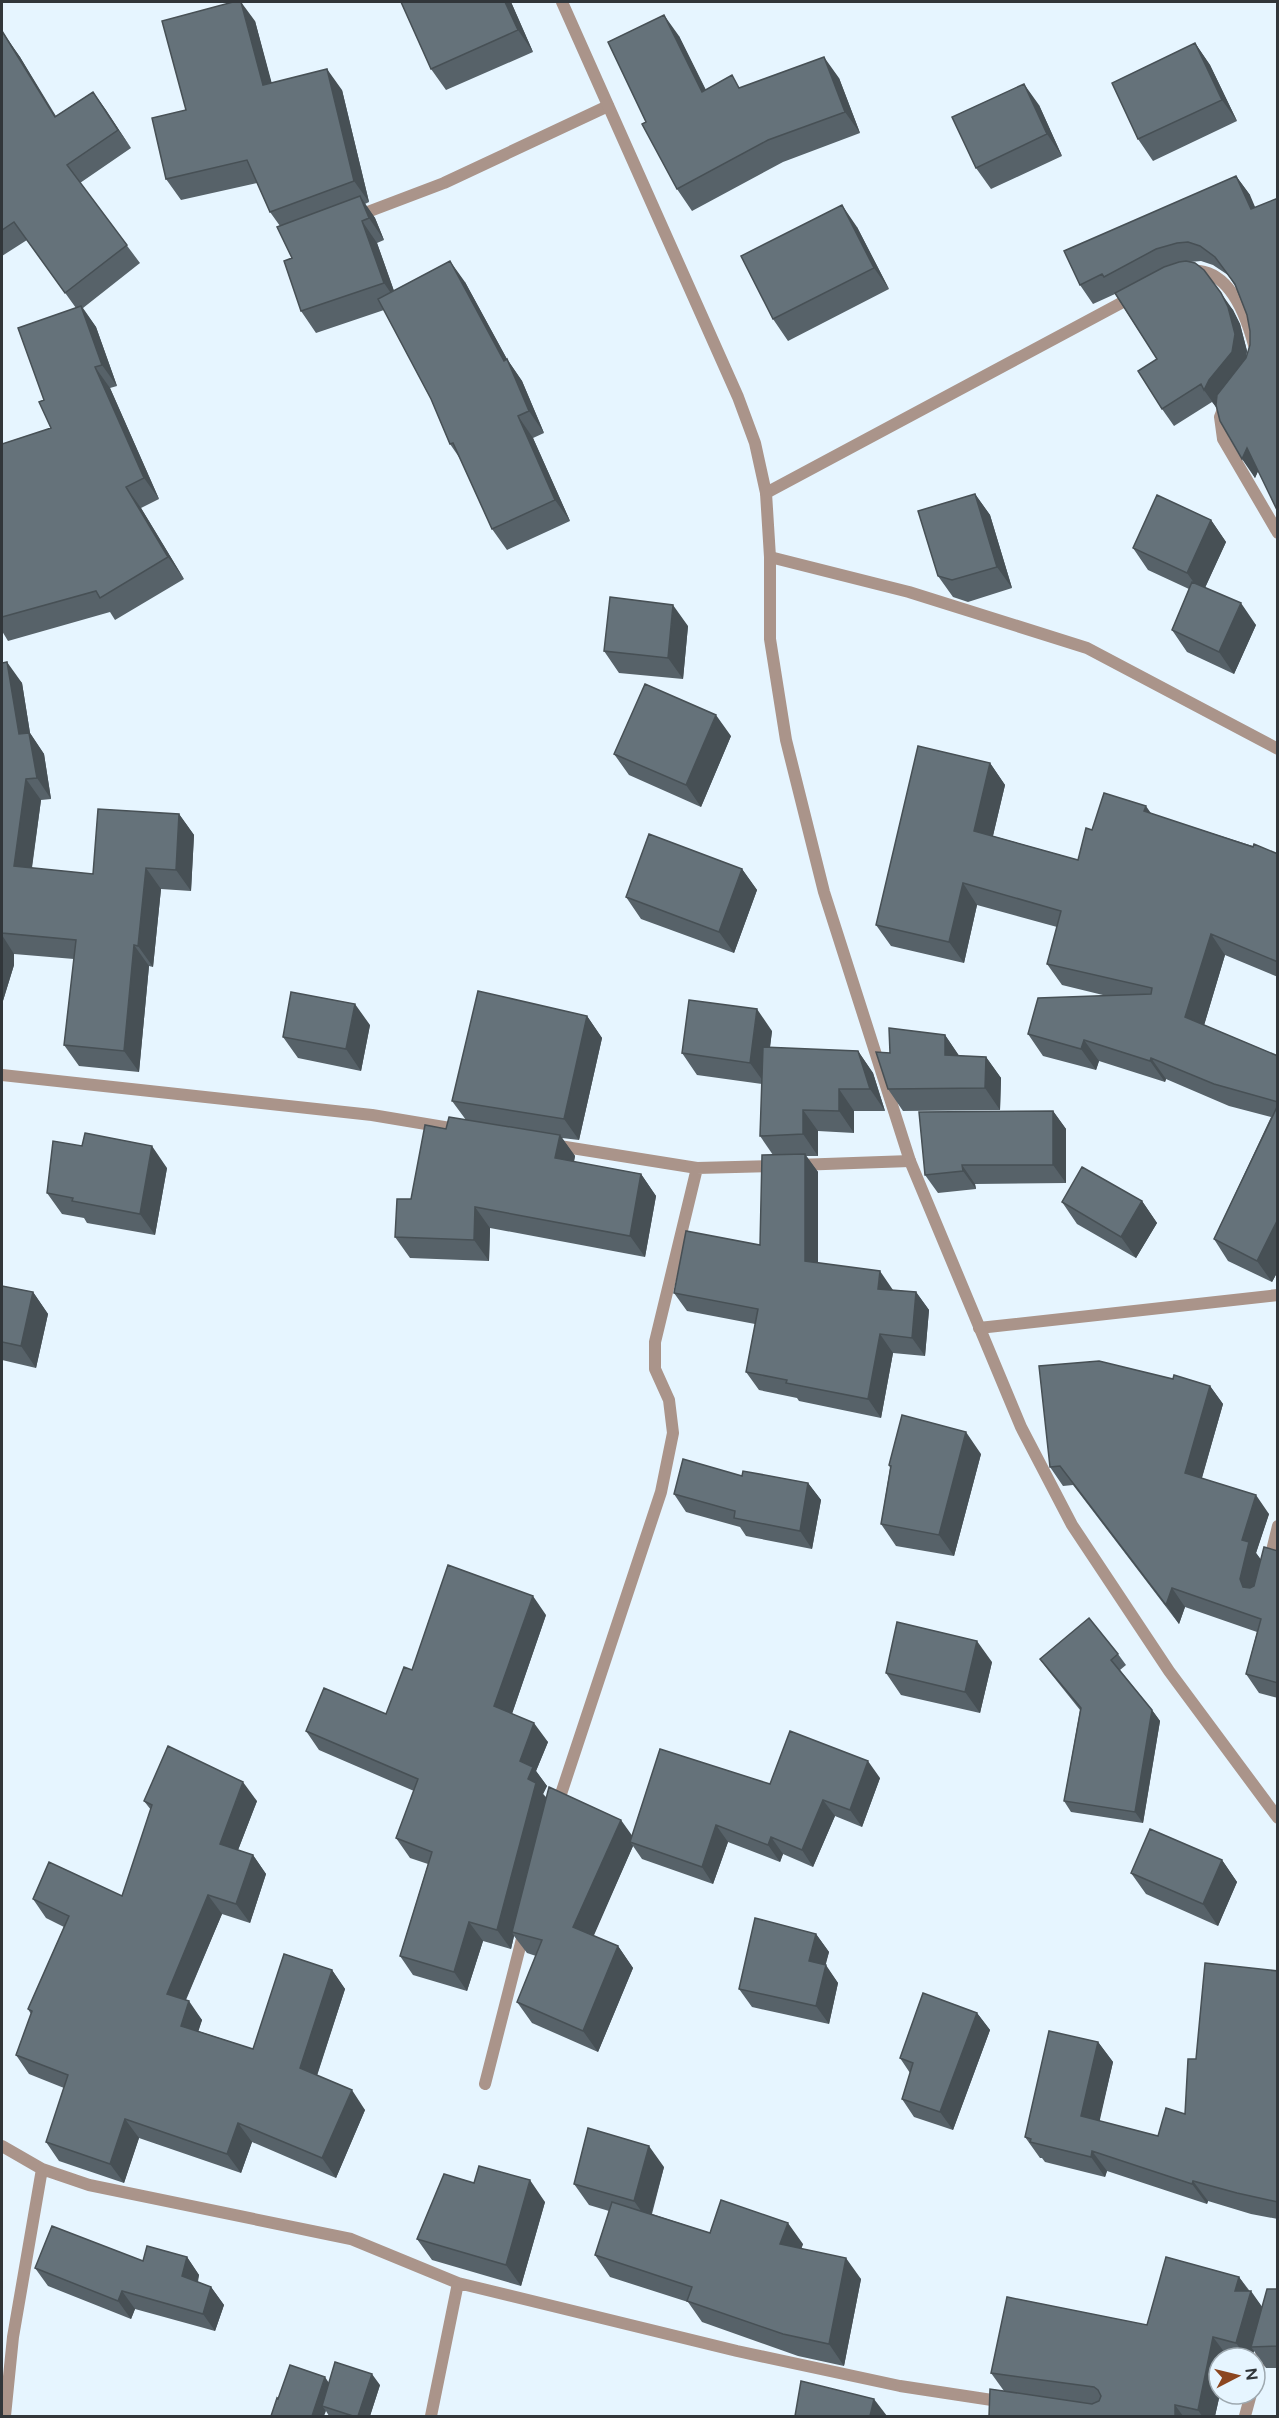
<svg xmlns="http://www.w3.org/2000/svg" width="1279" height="2418" viewBox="0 0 1279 2418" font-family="Figtree,sans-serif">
<rect width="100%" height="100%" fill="#e6f5ff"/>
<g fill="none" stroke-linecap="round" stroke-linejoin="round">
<path stroke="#aa948a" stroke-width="12" d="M357,216L444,183L608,106
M1189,271C1229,266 1246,315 1254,345
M1224,407L1220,417L1223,439L1278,533
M766,493L1136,295
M770,557L909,592L1087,648L1278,749
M2,1075L372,1115L462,1130
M553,1145L697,1168L777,1166
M797,1165L910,1161
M979,1328L1278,1295
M1269,1563L1278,1526
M557,1806L661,1492L673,1433L669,1400L655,1369V1342L697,1168
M485,2084L524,1931
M2,2146L42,2169L89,2185L351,2239L458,2283L737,2351L900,2386L1005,2402
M1255,2379L1264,2344
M5,2416L13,2337L42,2169
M431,2416L458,2283
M1245,2416L1251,2394"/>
<path stroke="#aa948a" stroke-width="12" d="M562,2L738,397L755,443L766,493L770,557V639L786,740L824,892L910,1161L1021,1427L1072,1525L1169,1671L1278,1818"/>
</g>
<path fill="#576269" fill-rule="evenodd" d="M401,2H511L533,52L446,90L431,69Z
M255,21L271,82L342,90L369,202L365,204L375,218L384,240L377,243L394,291L465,282L507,359L522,381L544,433L533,438L570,521L507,550L492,529L461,460L450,444L431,399L384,310L316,333L301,311L292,258L280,226L270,212L257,183L181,200L166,179L186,110Z
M2,31L20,57L56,116L93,92L131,148L80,183L140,263L83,308L96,327L117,386L110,388L159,499L141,508L184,579L115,620L110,612L8,641L2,631V444L51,428L44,400L76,308L27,240L2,256Z
M679,36L706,90L741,88L839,78L860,133L783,162L692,211L677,189L646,122Z
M1195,43L1210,65L1237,121L1153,161L1138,139Z
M1039,105L1062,156L991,189L976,168Z
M1236,176L1250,195L1258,471L1255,478L1216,406V407L1212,402L1174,426L1162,409L1157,359L1115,294L1093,304L1080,285ZM1201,261L1213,265L1228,275L1235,286L1247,315L1250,331V345L1246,357L1247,351L1240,324L1233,310L1190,262Z
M857,227L889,289L788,341L773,319Z
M975,494L990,515L1012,588L968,602L953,597L938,576Z
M1211,520L1226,542L1205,588L1256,625L1234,674L1187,652L1172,630L1189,589L1148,570L1133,548Z
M688,626L683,679L619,673L604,651Z
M2,663L22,683L30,733L44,754L51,799L41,800L32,868L93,874L179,814L194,835L191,891L161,889L153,967L149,966L139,1072L79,1066L64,1045L74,959L14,954V965L2,1004Z
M731,736L701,807L629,775L614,754Z
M990,763L1005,785L993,836L1078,860L1092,830L1151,814L1278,854V977L1225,955L1204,1025L1278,1056V1271L1272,1282L1228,1261L1214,1239L1271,1117L1229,1106L1166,1079L1165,1082L1099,1061L1096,1070L1043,1056L1028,1034L1107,996L1062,985L1047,964L1057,927L977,905L964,963L891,946L876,925Z
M742,869L757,890L734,953L641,919L626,897Z
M587,1016L602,1038L579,1140L562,1138L575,1156L574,1162L641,1174L656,1196L645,1257L490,1228L489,1261L410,1258L395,1237L411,1199L446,1129L466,1120L452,1101Z
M370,1025L361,1071L298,1058L283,1037Z
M772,1031L770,1048L858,1051L873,1073L885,1111H854V1133L818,1131V1156H806L818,1172V1263L893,1290L916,1292L929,1310L925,1356L893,1353L881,1418L799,1401L797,1398L759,1390L746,1372L755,1324L687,1311L674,1293L760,1245L773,1155L760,1136L762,1084L697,1075L682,1053Z
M945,1035L959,1056L986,1057L1001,1078L1000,1110L903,1111L888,1089L890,1053Z
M1053,1111L1066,1129V1183L975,1184L976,1189L938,1193L925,1175Z
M167,1168L155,1235L87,1223L84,1218L62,1214L47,1193Z
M1142,1201L1157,1223L1136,1258L1077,1224L1062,1202Z
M2,1286L33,1292L48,1314L36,1368L2,1360Z
M1173,1379L1210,1386L1223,1404L1202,1478L1269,1514L1256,1553L1261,1560L1278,1551V1698L1259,1693L1246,1674L1257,1632L1185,1607L1179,1624L1073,1485L1063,1486L1050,1467Z
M981,1454L954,1556L896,1546L881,1524L890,1468L889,1465Z
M742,1476L808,1483L821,1500L812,1549L746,1536L740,1527L686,1512L674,1494Z
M546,1615L512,1714L548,1742L536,1771L547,1786L543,1794L547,1798L632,1836L770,1784L880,1778L862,1827L835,1816L813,1867L783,1854L780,1862L728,1842L713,1884L642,1859L633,1846L593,1936L618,1946L633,1968L598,2052L532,2023L517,2002L536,1956L527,1953L514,1936L511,1949L483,1941L467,1991L413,1975L400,1956L428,1864L410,1858L396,1838L414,1791L319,1750L306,1731L386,1714L412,1670Z
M1118,1654L1126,1665L1120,1670L1152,1710L1160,1721L1143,1823L1071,1812L1064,1801L1080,1710L1048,1670L1040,1659Z
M992,1662L980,1713L901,1695L886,1673Z
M144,1801H257L238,1850L253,1855L266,1874L250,1923L222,1914L186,2000L202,2020L198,2031L253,2049L332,1970L345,1989L317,2076L365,2110L336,2178L252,2142L241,2173L139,2138L124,2183L59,2161L46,2142L64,2088L29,2074L16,2055L31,2014L28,2009L64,1927L46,1918L33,1899L122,1896L151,1810Z
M1222,1860L1237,1882L1218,1926L1146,1894L1131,1873Z
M816,1934L829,1952L825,1965L838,1983L829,2024L752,2007L739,1989Z
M1278,1971V2219L1251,2214L1208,2201L1207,2204L1107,2171L1105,2177L1045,2162L1042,2158H1040L1025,2137L1098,2042L1113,2062L1099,2121L1158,2136L1185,2114L1196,2059Z
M977,2013L990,2030L953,2130L914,2117L902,2099L910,2073L900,2058Z
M664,2167L652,2214L710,2233L803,2244L801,2248L861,2279L844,2366L798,2356L702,2322L688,2302L610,2277L595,2255L609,2211L589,2205L574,2184Z
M474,2183L545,2202L521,2286L432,2260L417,2239Z
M187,2257L199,2275L198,2282L211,2287L224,2305L215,2331L135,2309L131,2319L48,2286L35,2268Z
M1239,2277L1262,2307L1278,2289V2368H1266L1254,2351L1252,2358L1228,2357V2358H1219L1220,2394L1215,2416H989L1004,2391L991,2373L1147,2325Z
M380,2385L370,2416H329L326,2411L278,2399Z"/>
<path fill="#475055" d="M241,2L255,21L278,106L263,85Z
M505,2H511L533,52L518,30Z
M664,15L679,36L717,113L702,92Z
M7,39L20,57L67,136L55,117Z
M1195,43L1210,65L1237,121L1222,100Z
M824,57L839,78L860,133L845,112Z
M327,69L342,90L369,202L354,181Z
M1024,84L1039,105L1062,156L1047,134Z
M93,92L106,110L131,148L118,130Z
M1236,176L1250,195L1264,228L1251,209Z
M360,196L375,218L384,240L369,218Z
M842,205L857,227L889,289L874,268Z
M362,221L377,243L399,305L384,283Z
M450,261L465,282L509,363L507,359L522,381L544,433L529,411L504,361Z
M1221,293L1233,310L1240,324L1247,351L1244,369L1221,397L1216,407L1204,390Z
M81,306L96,327L117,386L102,365Z
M95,367L110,388L159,499L144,478Z
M518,416L533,438L570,521L555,500Z
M1247,448L1260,467L1255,478L1242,459Z
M126,487L141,508L184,579L168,557Z
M975,494L990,515L1012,588L997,567Z
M1211,520L1226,542L1202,594L1187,573Z
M1241,603L1256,625L1234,674L1219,652Z
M673,605L688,626L683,679L668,658Z
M7,662L22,683L30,733L44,754L51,799L37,778L19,734Z
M716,715L731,736L701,807L686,785Z
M990,763L1005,785L989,852L974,831Z
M26,779L41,800L29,887L14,866Z
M1146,806L1161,828L1144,811Z
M179,814L194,835L191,891L176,870Z
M146,868L161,889L153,967L138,946Z
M742,869L757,890L734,953L719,932Z
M963,883L977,905L964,963L949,942Z
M1211,934L1225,955L1200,1039L1185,1017Z
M2,935L14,954V965L2,1004Z
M134,945L149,966L139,1072L124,1051Z
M355,1004L370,1025L361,1071L346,1049Z
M757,1009L772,1031L765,1084L750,1063Z
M587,1016L602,1038L579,1140L564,1119Z
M945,1035L960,1057L945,1055Z
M1084,1040L1099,1061L1096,1070L1081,1049Z
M858,1051L873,1073L885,1111L870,1089Z
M986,1057L1001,1078L1000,1110L985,1088Z
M1151,1058L1166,1079L1165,1082L1150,1061Z
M839,1089L854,1111V1133L839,1111Z
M803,1110L818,1131V1156L803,1134Z
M1053,1111L1066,1129V1183L1053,1165Z
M560,1135L575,1156L570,1179L555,1158Z
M152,1146L167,1168L155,1235L140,1214Z
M805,1154L818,1172V1280L805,1261Z
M962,1165L975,1184L976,1189L963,1171Z
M641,1174L656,1196L645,1257L630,1236Z
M1142,1201L1157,1223L1136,1258L1121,1237Z
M475,1207L490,1228L489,1261L474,1240Z
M1278,1219V1271L1272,1282L1257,1261Z
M880,1271L893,1290L878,1289Z
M33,1292L48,1314L36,1368L21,1346Z
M916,1292L929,1310L925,1356L912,1338Z
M880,1334L893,1353L881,1418L868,1399Z
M1210,1386L1223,1404L1198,1491L1185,1473Z
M966,1432L981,1454L954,1556L939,1535Z
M808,1483L821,1500L812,1549L800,1531Z
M1256,1495L1269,1514L1256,1553L1262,1561L1253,1597L1243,1587L1240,1579L1242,1540Z
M1172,1588L1185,1607L1179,1624L1166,1605Z
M533,1596L546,1615L508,1725L494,1706Z
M977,1641L992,1662L980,1713L965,1692Z
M1152,1710L1160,1721L1143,1823L1135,1812Z
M534,1723L548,1742L536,1771L547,1786L543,1794L549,1802L512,1932L514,1936L511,1949L497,1930L528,1779L520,1761Z
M868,1761L880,1778L862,1827L850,1810Z
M243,1782L257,1801L233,1863L220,1844Z
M823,1800L835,1816L813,1867L802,1850Z
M621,1820L636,1841L630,1842L633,1846L588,1949L573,1927Z
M716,1825L728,1842L713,1884L702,1867Z
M771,1837L783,1854L780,1862L768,1845Z
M253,1855L266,1874L250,1923L236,1904Z
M1222,1860L1237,1882L1218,1926L1203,1904Z
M208,1895L222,1914L180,2013L167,1994Z
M469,1922L483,1941L467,1991L454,1972Z
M816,1934L829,1952L822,1979L809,1961Z
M618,1946L633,1968L598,2052L583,2031Z
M826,1965L838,1983L829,2024L816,2006Z
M332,1970L345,1989L313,2087L300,2068Z
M189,2001L202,2020L194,2045L181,2026Z
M977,2013L990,2030L953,2130L940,2112Z
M1098,2042L1113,2062L1096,2137L1081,2116Z
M352,2090L365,2110L336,2178L322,2158Z
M125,2119L139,2138L124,2183L110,2164Z
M238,2123L252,2142L241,2173L227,2154Z
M649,2146L664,2167L649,2222L634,2201Z
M1092,2151L1107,2171L1105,2177L1091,2157Z
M530,2180L545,2202L521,2286L506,2265Z
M1193,2181L1208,2201L1207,2204L1192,2184Z
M788,2223L803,2244L796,2265L780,2244Z
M187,2257L199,2275L194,2294L182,2276Z
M846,2258L861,2279L844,2366L829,2344Z
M1239,2277L1250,2293L1251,2291L1265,2311L1251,2347L1254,2351L1252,2358H1247L1236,2343L1235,2291Z
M211,2287L224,2305L215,2331L203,2314Z
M122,2291L135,2309L131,2319L118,2301Z
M1213,2337L1228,2357V2358H1219L1220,2394L1215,2416H1202L1198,2410Z
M372,2374L380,2385L370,2416H358Z
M325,2377L333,2389L322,2406L326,2411L324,2416H312Z
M874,2399L887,2416H870Z
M1175,2405L1183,2416H1175Z"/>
<path fill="#65727a" stroke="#475055" stroke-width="1.5" d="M233,2H241L263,85L327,69L354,181L270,212L247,160L166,179L152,118L186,110L162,21Z
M401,2H505L518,30L431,69Z
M664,15L702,92L732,75L739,88L824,57L845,112L768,140L677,189L642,124L646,122L608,42Z
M2,31L55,117L93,92L118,130L67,165L127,245L65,293L14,222L2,230Z
M1195,43L1222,100L1138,139L1112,83Z
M1024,84L1047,134L976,168L952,117Z
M1236,176L1251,209L1278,198V512L1247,448L1242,459L1220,421L1216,405L1217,395L1246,358L1250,345V331L1247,315L1235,284L1215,257L1200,246L1188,242L1177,243L1156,249L1104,277L1102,274L1080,285L1064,251Z
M360,196L369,218L362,221L384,283L301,311L284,261L292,258L277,227Z
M842,205L874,268L773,319L741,256Z
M450,261L504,361L507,359L529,411L518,416L555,500L492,529L453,443L450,444L431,399L378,299Z
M1186,261L1195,263L1204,270L1221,293L1228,307L1235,334L1232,352L1209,380L1204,390L1201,384L1162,409L1138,371L1157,359L1115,293L1164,267L1179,262Z
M81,306L102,365L95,367L144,478L126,487L168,557L100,598L96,591L2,617V444L51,428L39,402L44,400L18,328Z
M975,494L997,567L952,580L938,576L918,511Z
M1157,495L1211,520L1187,573L1133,548Z
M1192,582L1241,603L1219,652L1172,630Z
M610,597L673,605L668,658L604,651Z
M7,662L19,734L29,733L37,778L26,779L14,866L93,874L98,809L179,814L176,870L146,868L138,946L134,945L124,1051L64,1045L76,940L2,933V663Z
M645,684L716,715L686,785L614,754Z
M918,746L990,763L974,831L1078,860L1086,828L1092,830L1104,793L1146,806L1144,811L1253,847L1254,844L1278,854V962L1211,934L1185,1017L1278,1056V1102L1214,1084L1151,1058L1150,1061L1084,1040L1081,1049L1028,1034L1038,998L1151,994L1152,988L1047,964L1061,911L963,883L949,942L876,925Z
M649,834L742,869L719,932L626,897Z
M478,991L587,1016L564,1119L452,1101Z
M291,992L355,1004L346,1049L283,1037Z
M689,1000L757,1009L750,1063L682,1053Z
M889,1028L945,1035V1055L986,1057L985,1088L888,1089L876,1052L890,1053Z
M763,1047L858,1051L870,1089H839V1111L803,1110V1134L760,1136Z
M1277,1107H1278V1219L1257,1261L1214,1239Z
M1053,1111V1165H962L963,1171L925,1175L919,1112Z
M449,1117L560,1135L555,1158L641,1174L630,1236L475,1207L474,1240L395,1237L397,1199H411L425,1125L446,1129Z
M85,1133L152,1146L140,1214L72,1201L73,1198L47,1193L53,1141L82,1146Z
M805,1154V1261L880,1271L878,1289L916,1292L912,1338L880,1334L868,1399L786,1383L787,1380L746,1372L758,1309L674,1293L686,1231L760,1245L762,1155Z
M1082,1167L1142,1201L1121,1237L1062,1202Z
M2,1286L33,1292L21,1346L2,1342Z
M1099,1361L1173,1379L1174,1375L1210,1386L1185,1473L1256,1495L1242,1540L1249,1542L1240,1579L1243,1587L1250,1588L1254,1586L1264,1547L1278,1551V1683L1246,1674L1261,1619L1172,1588L1166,1605L1060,1466L1050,1467L1039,1366Z
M902,1415L966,1432L939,1535L881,1524L891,1466L889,1465Z
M683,1459L742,1476L743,1471L808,1483L800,1531L734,1518L735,1511L674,1494Z
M448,1565L533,1596L494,1706L534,1723L520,1761L533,1767L528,1779L536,1783L497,1930L469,1922L454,1972L400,1956L432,1852L396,1838L418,1779L306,1731L324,1688L386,1714L404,1667L412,1670Z
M1089,1618L1118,1654L1111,1660L1152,1710L1135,1812L1064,1801L1081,1708L1040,1659Z
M897,1622L977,1641L965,1692L886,1673Z
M790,1731L868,1761L850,1810L823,1800L802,1850L771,1837L768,1845L716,1825L702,1867L630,1842L660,1749L770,1784Z
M168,1746L243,1782L220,1844L253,1855L236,1904L208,1895L167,1994L189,2001L181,2026L253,2049L284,1954L332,1970L300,2068L352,2090L322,2158L238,2123L227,2154L125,2119L110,2164L46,2142L68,2075L16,2055L32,2011L28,2009L69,1916L33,1899L49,1862L122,1896L152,1805L144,1801Z
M549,1787L621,1820L573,1927L618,1946L583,2031L517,2002L542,1940L512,1932Z
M1150,1829L1222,1860L1203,1904L1131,1873Z
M755,1918L816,1934L809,1961L826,1965L816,2006L739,1989Z
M1205,1963L1278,1971V2202L1237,2193L1193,2181L1192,2184L1092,2151L1091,2157L1030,2142L1031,2139L1025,2137L1049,2031L1098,2042L1081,2116L1158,2136L1166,2108L1185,2114L1188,2059H1196Z
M923,1993L977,2013L940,2112L902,2099L913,2063L900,2058Z
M588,2128L649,2146L634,2201L574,2184Z
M479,2166L530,2180L506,2265L417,2239L444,2174L474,2183Z
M721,2200L788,2223L780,2244L846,2258L829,2344L783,2334L687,2301L692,2287L595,2255L612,2202L710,2233Z
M52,2226L143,2261L147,2246L187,2257L182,2276L211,2287L203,2314L122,2291L118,2301L35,2268Z
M1166,2257L1239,2277L1235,2291H1251L1236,2343L1213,2337L1198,2410L1175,2405V2416H989L990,2389L1092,2404L1099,2401L1101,2396L1098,2390L1094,2387L991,2373L1007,2297L1147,2325Z
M1267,2289H1278V2346L1251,2347Z
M335,2362L372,2374L358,2416H353L322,2406Z
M290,2365L325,2377L312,2416H271L277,2398L278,2399Z
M801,2381L874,2399L870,2416H795Z"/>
<rect width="1279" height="2418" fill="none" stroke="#31363a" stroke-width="6"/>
<g transform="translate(1237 2376) rotate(83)"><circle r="28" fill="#e6f5ff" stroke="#9ea9b0" stroke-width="1.5"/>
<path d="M0-4.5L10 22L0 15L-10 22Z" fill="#8c4620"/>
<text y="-9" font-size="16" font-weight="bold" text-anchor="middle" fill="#31363a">N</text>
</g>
</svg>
